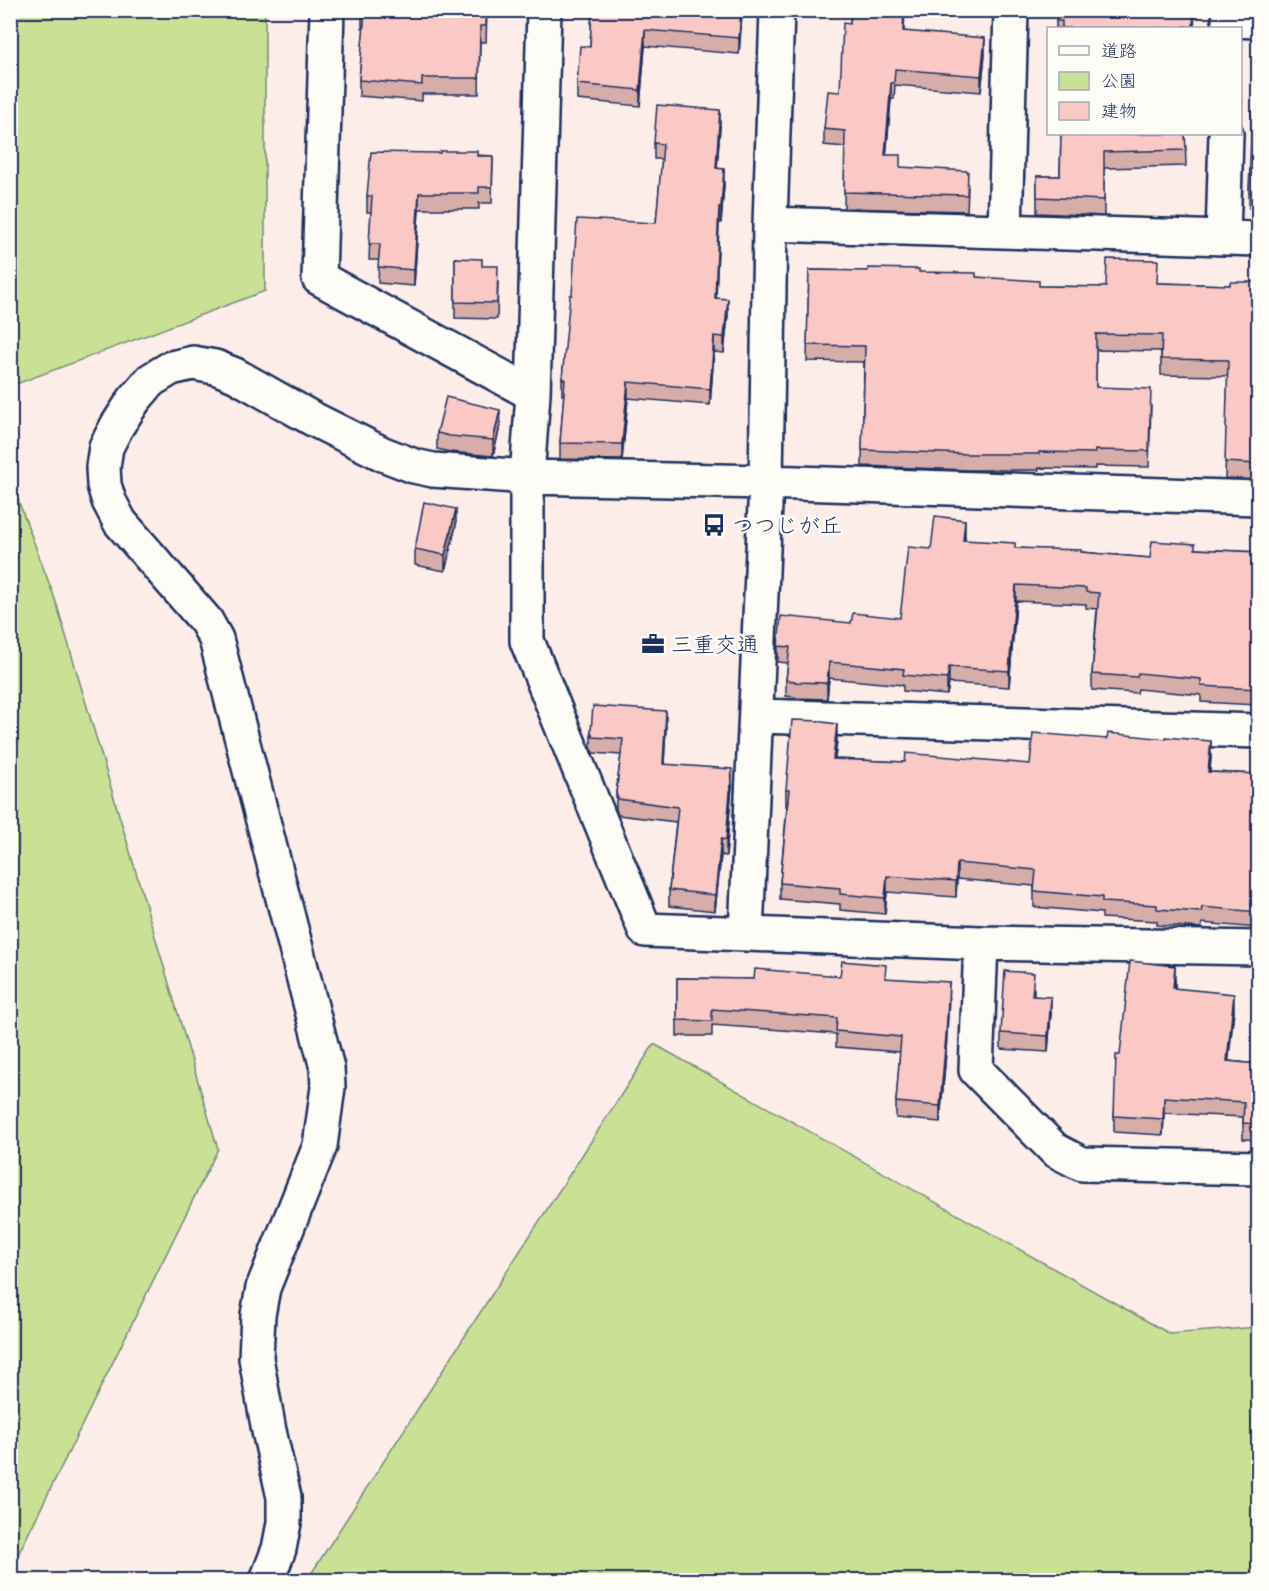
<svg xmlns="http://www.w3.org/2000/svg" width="1269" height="1591" viewBox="0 0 1269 1591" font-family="'Shantell Sans','Klee One',sans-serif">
<rect width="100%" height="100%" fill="#fcede8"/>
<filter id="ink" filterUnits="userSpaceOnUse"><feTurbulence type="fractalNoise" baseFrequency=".0167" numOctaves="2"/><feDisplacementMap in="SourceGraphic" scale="12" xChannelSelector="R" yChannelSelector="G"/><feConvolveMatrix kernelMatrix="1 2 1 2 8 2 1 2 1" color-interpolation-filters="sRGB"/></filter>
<g filter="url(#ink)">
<path fill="#cae095" stroke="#72887a" stroke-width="1.5" d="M11,10L265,11V291L11,386Z
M10,478L56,602L218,1149L11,1569Z
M654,1044L1170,1334L1258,1327V1580H307Z"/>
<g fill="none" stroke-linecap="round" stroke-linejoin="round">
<g stroke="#1b2f5e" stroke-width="38">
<path id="minor" d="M327,10L319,278L533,394
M544,10L533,394L527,477V641L645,930L981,943L1258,948
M1229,20L1258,21
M770,224L1258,239
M1005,231L1011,10
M1223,238L1226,134
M757,716L1258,731
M746,933L766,482L770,224L777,10
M981,943L976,1070L1055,1150L1082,1164L1258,1168
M267,1580L279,1549L284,1523V1497L269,1431L256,1358L258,1315L263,1288L320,1146L328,1087L327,1068L216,639L206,621L120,522L109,501L104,485L103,467L106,447L117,426L134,400L151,380L171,368L193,363L215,367L235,375L313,419L383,454L414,466L433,470L527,477L766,482L1258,498"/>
</g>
<use href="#minor" stroke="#fdfcf7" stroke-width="33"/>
</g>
<path fill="#d7adaa" stroke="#1b2f5e" stroke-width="1.5" d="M362,10H487L486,42H480L479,94H422V101L359,96V80L364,28H362Z
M592,10H742L739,54L645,46L640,106L577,100V84L590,47Z
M851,10H905L904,31L985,54L981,92L895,85L894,99H891L886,155L900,167L968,187L967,211L844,208L845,147L824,145V129L840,92L850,24Z
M1056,10H1195L1194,28H1056Z
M1258,55V209L1249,208V192Z
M720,126L717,168L724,185L721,223H719L716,298L728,315L724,353L714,352L710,405L628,398L622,460L560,459V443L564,395H562V379L572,295L656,223L662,159H654V143Z
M1061,134H1185L1186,166L1104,168V216L1037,213V176H1060Z
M440,153L493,156L492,203H479V209H419L414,286L378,283L379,260H369L371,212H367V196Z
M455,258L482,266L498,282L497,319L455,318Z
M809,270L919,272L976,277L1039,286L1106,287L1158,283L1230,285L1258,282V480L1225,478L1228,376L1161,375V351L1096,350V387L1151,405L1149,467L1095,466V469L1039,468V470H968L862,466L864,362L807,361Z
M500,426L493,456L450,452L437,449V433Z
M456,525L445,571L415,565V549Z
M965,536V540L1015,548L1081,552L1150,558L1195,549L1258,552V705L1201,702V695L1138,689L1137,693L1092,690V674L1097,609L1086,608V604L1016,601L1009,687L949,683L947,695L903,691V685L829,678L827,699L795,698V697L786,696V680L788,663L778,662V646L851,623L900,618L931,549Z
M823,722L837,740L835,759L905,762L1030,764L1211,757L1210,772L1258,774V928L1202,923L1201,928L1157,925V921L1102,918V913L1034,907V886L957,879L956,897L887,892L885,914L840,910V904L780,899V883L787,806H786V790Z
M666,727L664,764L732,785L726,856L721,855L715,911L669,906V890L676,822L618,815L616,809V793L621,755L593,753L591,747V731Z
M840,976L886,978L949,998L946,1052L940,1122L896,1118V1102L900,1052L836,1047V1034L712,1025V1036H677V978L754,979Z
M1175,981V988L1234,1010L1228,1061L1258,1064V1140L1243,1139V1117L1164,1113L1163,1135L1114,1132V1116L1120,1055Z
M1034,989V996L1051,1013L1048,1052L1001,1049V1033Z"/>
<path fill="#af8d8b" stroke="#1b2f5e" stroke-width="1.5" d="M741,10H742V15L739,54V38Z
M1194,10H1195L1194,28H1193Z
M645,30V46L640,106V90Z
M985,38V54L981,92V76Z
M891,83V99L885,171V155Z
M720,110V126L716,184V168Z
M724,169V185L721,223V207Z
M419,193V209L414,286V270Z
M719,207V223L715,314V298Z
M728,299V315L724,353V337Z
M714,336V352L710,405V389Z
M628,382V398L622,460V444Z
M500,410V426L493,456V440Z
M456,509V525L445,571V555Z
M965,520V536L963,556V540Z
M1016,585V601L1009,687V671Z
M829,662V678L827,699V683Z
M949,667V683L947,695V679Z
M666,711V727L663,780V764Z
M837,724V740L833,775V759Z
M1211,741V757L1208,788V772Z
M732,769V785L726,856V840Z
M721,839V855L715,911V895Z
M957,863V879L956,897V881Z
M887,876V892L885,914V898Z
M1175,966V981L1173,1004V988Z
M949,982L946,1052L940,1122V1106Z
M1234,994V1010L1227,1077V1061Z
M1051,997V1013L1048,1052V1036Z
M1164,1097V1113L1163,1135V1119Z"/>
<path fill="#fac9c6" stroke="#1b2f5e" stroke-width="1.5" d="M362,10H486V26H480L479,78H422V85L359,80L365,12H362Z
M592,10H741L739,38L645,30L640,90L577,84L580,46L590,47Z
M851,10H904L903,31L985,38L981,76L895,69L894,83H891L885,155H900V167L968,171L967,195L844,192L845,131L824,129L828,91L840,92L843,23L850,24Z
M1056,10H1194L1193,27L1184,26V28H1062V21H1056Z
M1258,55V193L1249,192L1252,111H1255Z
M657,105L720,110L716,168L724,169L721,207H719L715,298L728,299L724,337L714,336L710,389L628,382L622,444L560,443L565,379H562L570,295H572L577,219L656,223L663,144L654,143Z
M1061,134H1185L1186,150L1104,152V200L1037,197V176H1060Z
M440,151H477V156H493L492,187H479V193H419L414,270L378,267L380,244H369L372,196H367L371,152L440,153Z
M455,258L482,259V266H498L497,303L455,302Z
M1107,259L1158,260L1157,283L1230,285V282H1258V464L1225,462L1228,360L1161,359L1162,335L1096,334V387L1151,389L1149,451L1095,450V453L1039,452V454H968L862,450L865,346L807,345L809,270L868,271V268L919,269V272L976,273V277L1039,281V286L1106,287Z
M446,397L500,410L493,440L450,436L437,433Z
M424,502L456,509L445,555L415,549Z
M935,516L965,520L963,540L1015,543V548L1081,550V552L1150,558L1152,541L1195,544V549L1258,552V689L1201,686V679L1138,673L1137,677L1092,674L1099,593L1086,592V588L1016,585L1009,671L949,667L947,679L903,675L904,669L829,662L827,683L795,682V681L786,680L790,647L778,646L781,616L851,623L853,613L900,618L908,547L931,549Z
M593,706L666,711L663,764L732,769L726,840L721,839L715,895L669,890L678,807L618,799L616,793L623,739L593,737L591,731Z
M792,720L823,721V722L837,724L833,759L905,762L906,753L1030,764L1033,733L1107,739L1108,733L1166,739V737L1211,741L1208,772L1258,774V912L1202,907L1201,912L1157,909V905L1102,902V897L1034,891L1036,870L957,863L956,881L887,876L885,898L840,894V888L780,883L789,790H786Z
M842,961L886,965L885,978L949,982L946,1036L940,1106L896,1102L901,1037L836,1031L837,1018L712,1009V1021L677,1020V978L754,979L755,969L840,976Z
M1130,961L1175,966L1173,988L1234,994L1227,1061L1258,1064V1124L1243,1123L1244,1102L1164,1097L1163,1119L1114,1116L1116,1055H1120Z
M1005,971L1034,973L1032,996L1051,997L1048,1036L1001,1033Z"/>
</g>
<defs>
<g id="bus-bare" transform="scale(1.8)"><path d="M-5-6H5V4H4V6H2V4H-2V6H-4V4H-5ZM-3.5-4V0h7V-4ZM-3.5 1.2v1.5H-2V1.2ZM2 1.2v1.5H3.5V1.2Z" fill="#1b2f5e" stroke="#fdfcf7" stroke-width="2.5" paint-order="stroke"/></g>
<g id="office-bare" transform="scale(1.8)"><path d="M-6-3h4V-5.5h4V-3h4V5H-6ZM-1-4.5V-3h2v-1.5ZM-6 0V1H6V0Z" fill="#1b2f5e" stroke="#fdfcf7" stroke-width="2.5" paint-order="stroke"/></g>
</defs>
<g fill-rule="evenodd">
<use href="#bus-bare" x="714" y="525"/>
<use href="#office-bare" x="653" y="644"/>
</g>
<g text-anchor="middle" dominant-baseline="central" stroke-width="5" stroke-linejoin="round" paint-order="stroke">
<g font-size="22" fill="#1b2f5e" stroke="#fdfcf7" text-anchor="start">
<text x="732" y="525">つつじが丘</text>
<text x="671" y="644">三重交通</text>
</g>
</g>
<rect width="1269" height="1591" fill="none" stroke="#fdfcf7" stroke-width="36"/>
<rect x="18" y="18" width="1233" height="1555" fill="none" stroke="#1b2f5e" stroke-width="2" filter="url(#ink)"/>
<rect x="1047" y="27" width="195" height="108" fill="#fdfcf7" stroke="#a3aaba" stroke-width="1.5"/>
<rect x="1059" y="46" width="30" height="9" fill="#fdfcf7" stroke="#a3aaba" stroke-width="1.5"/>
<text x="1101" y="57" font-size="18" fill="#1b2f5e">道路</text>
<rect x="1059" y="72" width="30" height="18" fill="#cae095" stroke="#a3aaba" stroke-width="1.5"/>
<text x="1101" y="87" font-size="18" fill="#1b2f5e">公園</text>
<rect x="1059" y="102" width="30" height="18" fill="#fac9c6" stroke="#a3aaba" stroke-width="1.5"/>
<text x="1101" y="117" font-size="18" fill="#1b2f5e">建物</text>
</svg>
